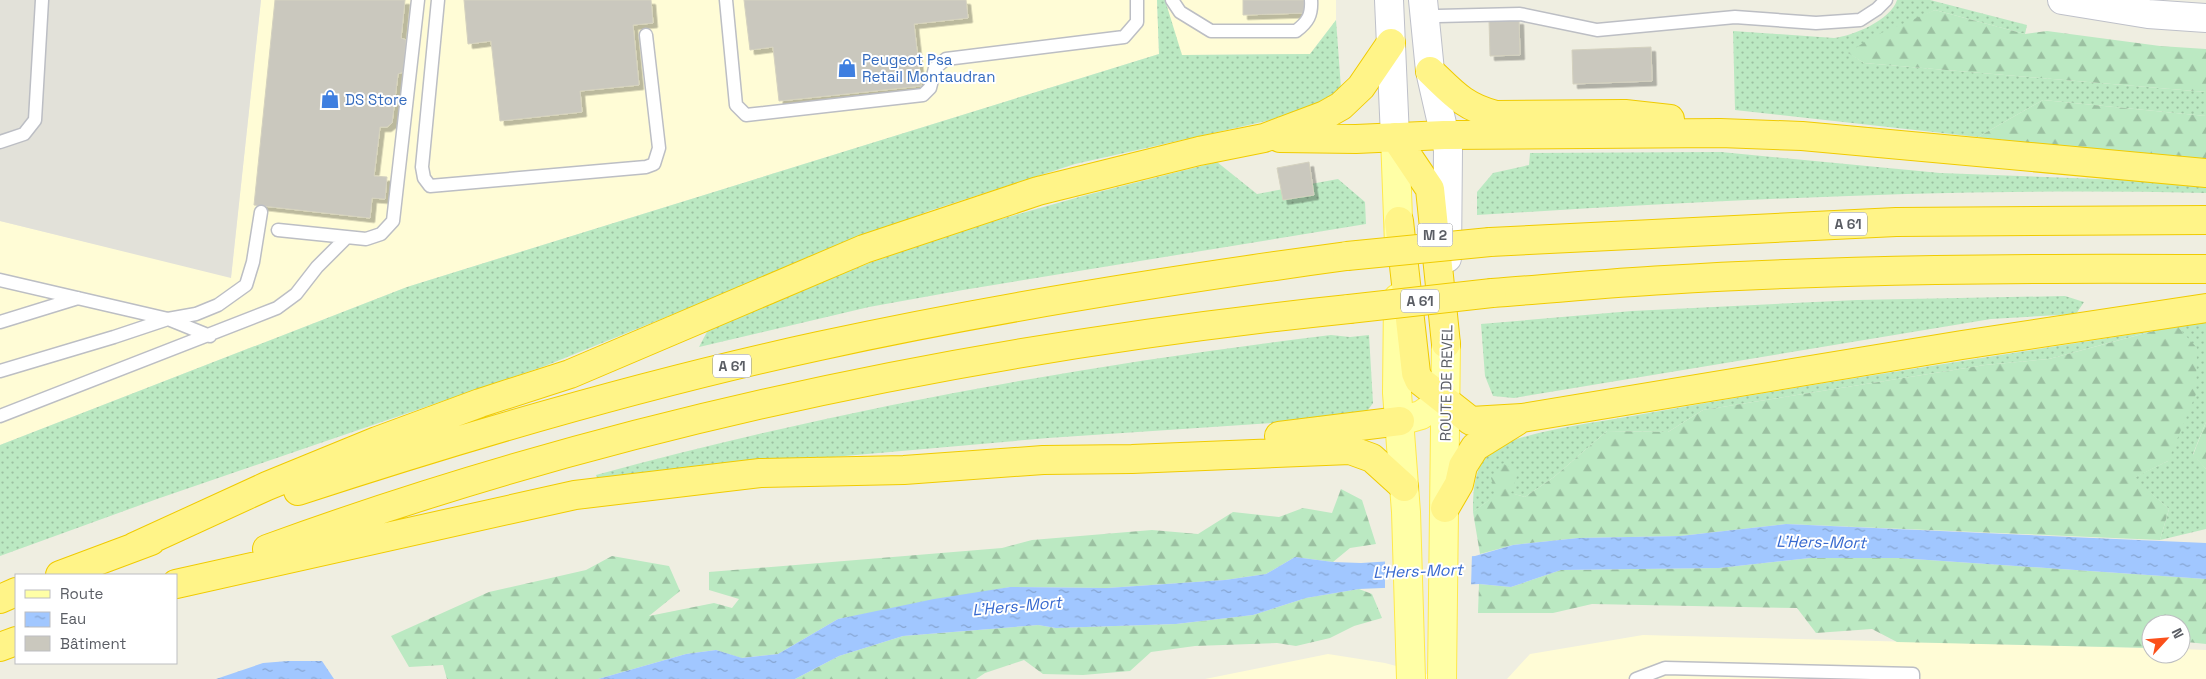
<svg xmlns="http://www.w3.org/2000/svg" width="2206" height="679" viewBox="0 0 2206 679" font-family="'Space Grotesk',sans-serif">
<defs>
<pattern id="grass-dots" width="8" height="8" patternUnits="userSpaceOnUse" patternTransform="scale(1.25)"><rect width="8" height="8" fill="#bbe9c2"/><path d="M2 2h.1M6 6h.1" fill="none" stroke="#9bc0a1" stroke-width="1.8" stroke-linecap="round"/></pattern>
<pattern id="forest-firs" width="22" height="20" patternUnits="userSpaceOnUse" patternTransform="scale(1.25)"><rect width="22" height="20" fill="#bbe9c2"/><path d="M5 1l3.5 6h-7zM16 11l3.5 6h-7z" fill="#9bc0a1"/></pattern>
<pattern id="water-ripples" width="26" height="14" patternUnits="userSpaceOnUse" patternTransform="scale(1.25)"><rect width="26" height="14" fill="#a1c7ff"/><path d="M2 4q2-2 4 0t4 0M15 11q2-2 4 0t4 0" fill="none" stroke="#86a5d2"/></pattern>
<filter id="shadow"><feDropShadow dx="4.5" dy="4.5" stdDeviation="0" flood-color="#0004"/></filter>
</defs>
<rect width="100%" height="100%" fill="#efeee1"/>
<path fill="#fffcd6" d="M261,0H1157L1159,54L407,287L0,445V221L231,277Z
M1165,0H1336V20L1310,54L1181,55Z
M1643,635L2151,648V654H2181V649L2206,650V679H1507L1530,654Z
M1328,654L1385,663L1445,679H1205Z"/>
<path fill="#e2e1d9" d="M0,0H261L231,278L0,221Z"/>
<path fill="url(#grass-dots)" d="M1157,0H1165L1182,55L1310,54L1336,20L1341,88L1328,99L1298,114L1075,164L929,211L545,366L157,499L0,556V445L407,287L1159,54Z
M1897,0H1930L2027,25L2025,34L1935,10L1849,53L1864,63L2206,92V116L2043,100L1978,137L1735,110L1733,31L1834,38C1853,36 1891,20 1897,0Z
M1721,152L1940,173L2150,181L2206,187V193C1963,187 1720,200 1477,215V192L1493,173L1529,165L1530,153Z
M1217,162L1257,194L1338,179L1365,202L1366,224L963,290L869,307L699,347L709,328L831,277L955,232L1083,196Z
M2065,296L2084,302L2076,314L1991,319L1514,398L1493,396L1485,376L1481,324L1632,311L1857,300Z
M2206,322V422L2193,454L2206,469V529L2160,540L2169,509L2133,478L2168,461L2176,325Z
M2153,331L2049,359L1985,365L1703,410L1668,432L1607,431L1554,477L1525,497C1499,489 1494,497 1473,512C1473,491 1474,464 1493,450C1519,431 1608,421 1643,414C1812,384 1983,358 2153,331Z
M1331,335L1350,337L1369,335L1373,403L1363,417L1048,438L597,478L596,475C838,409 1083,365 1331,335Z"/>
<path fill="url(#forest-firs)" d="M1935,10L2025,34L2047,31L2160,46L2206,49V92L1864,63L1848,53L1872,37Z
M2043,100L2206,116V163L1978,137Z
M2176,325L2197,348L2196,394L2168,461L2134,478L2169,509L2160,540L1786,524L1680,536L1578,538L1513,545L1480,554L1473,512L1497,494L1491,478L1503,463L1518,473L1511,493L1525,497L1554,477L1607,431L1668,432L1703,410L1985,365L2049,359Z
M2206,422V469L2193,455Z
M1341,489L1362,500L1376,544L1350,548L1333,562L1295,557L1266,574L1225,580L1107,588L1010,587L838,619L778,654L741,658L716,650L686,654L598,679H447L443,665L409,667L391,636L489,592L586,570L612,556L669,566L680,591L649,616L714,603L732,608L739,599L709,590V572L1002,548L1032,540L1152,530L1198,534L1233,512L1279,517L1303,508L1332,513Z
M1810,558H1899L2206,579V644L2187,642L2181,645V624H2151V648L1897,642L1872,629L1816,633L1797,608L1592,604L1553,613H1478L1479,584L1511,587L1561,570L1719,568Z
M1359,589L1372,594L1382,618L1354,626L1330,638L1296,646L1277,643L1195,646L1151,652L1130,671L1083,675L1043,674L1024,660L985,673L976,679H795L839,656L903,636L1038,625L1056,628L1176,624L1253,615L1306,598Z"/>
<path fill="url(#water-ripples)" d="M1786,524L2206,543V579L1899,558H1810L1719,568L1561,570L1511,587L1479,584L1359,589L1306,598L1253,615L1176,624L1056,628L1038,625L903,636L839,656L795,679H598L686,654L716,650L742,658L778,654L838,619L934,599L1010,587L1107,588L1225,580L1266,574L1295,557L1333,562L1361,563L1475,556L1513,545L1578,538L1680,536Z
M288,661H322L334,679H216L263,663Z"/>
<path fill="#efeee1" d="M1472,553L1471,587L1385,590V559Z"/>
<path fill="#cac8be" stroke="#d4d1bf" filter="url(#shadow)" d="M275,0H405L401,38L406,40L403,72L398,74L392,123L387,127H380L374,176L387,177L385,199L372,198L370,218L254,205Z
M464,0H651L653,23L633,25L639,85L580,91L582,112L500,121L491,41L468,44Z
M744,0H966L968,18L914,24L921,86L779,101L773,47L750,50Z
M1243,0H1304V13L1243,15Z
M1519,20L1520,55L1490,56L1489,21Z
M1651,47L1652,81L1573,84L1572,50Z
M1309,162L1314,195L1283,200L1277,168Z"/>
<g fill="none" stroke-linecap="round" stroke-linejoin="round">
<g stroke="#bcbec4" stroke-width="15">
<path id="lane" d="M438,0L422,167L424,178L430,186L646,167L654,164L659,148L646,35
M726,0L736,105L746,115L923,95L930,88L935,68L946,59L1124,37L1137,22V0
M1172,0L1180,12L1211,31H1296C1308,22 1312,15 1311,0
M1424,19L1438,16L1520,14L1597,30L1735,17L1816,23L1860,20L1877,9L1886,0
M0,142L24,134L35,120L42,0
M278,230L366,239L381,234L393,221L418,0
M0,280L168,319L196,314L218,305L246,285L253,262L261,212
M0,322L78,298
M0,371L114,337L168,319L210,336
M0,416L277,308L296,294L317,267L347,237
M1636,679L1665,668L1913,674V679"/>
</g>
<g stroke="#bec0c9" stroke-width="30">
<path id="secondary" d="M1389,0L1395,137
M1423,0L1430,71L1448,150L1447,258
M2062,0L2148,14L2206,18"/>
</g>
<g stroke="#ffe94a" stroke-width="30">
<path id="primary" d="M1395,137L1399,245
M1398,298L1397,393L1406,512L1411,679
M1400,421L1421,415L1444,399
M1442,679L1446,344"/>
</g>
<g stroke="#f0cb00" stroke-width="30">
<path id="highway" d="M1430,71C1453,93 1464,107 1496,115L1625,114L1670,119
M1395,137L1430,189L1446,344
M1280,138L1356,139L1444,135L1720,133L1802,136L2206,173
M1399,221L1416,373L1419,380L1471,421L1522,418L1962,345L2206,308
M1490,242L1896,222L2206,220
M1492,293C1549,289 1607,283 1665,280C1845,269 2026,268 2206,269
M1279,436L1400,421
M298,491C469,435 643,384 819,346C993,308 1170,280 1347,256
M1445,508L1459,484L1463,466L1475,447L1517,421
M134,547L267,486L377,441L480,403L570,374L864,249L1038,191L1199,151L1264,138L1325,115L1341,106L1361,87L1391,43
M267,549C615,422 981,347 1349,309
M60,575L151,541
M176,584L575,495L760,473L904,470L1043,460L1132,459L1350,450L1372,458L1404,487
M0,599L16,592
M0,647L16,641"/>
</g>
<use href="#lane" stroke="#fff" stroke-width="12"/>
<use href="#secondary" stroke="#fff" stroke-width="28"/>
<use href="#primary" stroke="#ffffa6" stroke-width="28"/>
<use href="#highway" stroke="#fff488" stroke-width="28"/>
<g stroke="#f0cb00" stroke-width="30" stroke-linecap="butt">
<path id="highway-bridge" d="M1347,256L1490,242
M1349,309L1492,293"/>
</g>
<use href="#highway-bridge" stroke="#fff488" stroke-width="28"/>
</g>
<defs>
<g id="shop-bare" transform="scale(1.5)"><path d="M-5-2.5h2.3a2.7 3.5 0 0 1 5.4 0H5L5.5 6h-11ZM-1.5-2.5h3a1.5 2.3 0 0 0-3 0Z" fill="#3f7fe0" stroke="#fff" stroke-width="2.5" paint-order="stroke"/></g>
</defs>
<g fill-rule="evenodd">
<use href="#shop-bare" x="847" y="68"/>
<use href="#shop-bare" x="330" y="99"/>
</g>
<g text-anchor="middle" dominant-baseline="central" stroke-width="4" stroke-linejoin="round" paint-order="stroke">
<g fill="#fff" stroke="#8c8e92" stroke-width="1">
<rect x="1829" y="212.5" width="38" height="23" rx="4"/>
<rect x="1417.5" y="223.5" width="35" height="23" rx="4"/>
<rect x="1401" y="289.5" width="38" height="23" rx="4"/>
<rect x="713" y="354.5" width="38" height="23" rx="4"/>
</g>
<g font-size="14" font-weight="bold" fill="#5a5d64">
<text x="1848" y="224">A 61</text>
<text x="1435" y="235">M 2</text>
<text x="1420" y="301">A 61</text>
<text x="732" y="366">A 61</text>
</g>
<g font-size="15" fill="#366cbe" stroke="#fff" text-anchor="start">
<text x="862" y="59">Peugeot Psa<tspan x="862" dy="17">Retail Montaudran</tspan></text>
<text x="345" y="99">DS Store</text>
</g>
<g font-size="15" fill="#5a5d64" stroke="#fff">
<text transform="translate(1446 383) rotate(-89)">ROUTE DE REVEL</text>
</g>
<g font-size="16" font-style="italic" fill="#3769cf" stroke="#fff">
<text transform="translate(1821 542) rotate(1)">L'Hers-Mort</text>
<text transform="translate(1418 571) rotate(-2)">L'Hers-Mort</text>
<text transform="translate(1017 606) rotate(-5)">L'Hers-Mort</text>
</g>
</g>
<rect x="15" y="574" width="162" height="90" fill="#ffffff" stroke="#bdbec1"/>
<rect x="25" y="590" width="25" height="8" fill="#ffffa6" stroke="#bdbec1"/>
<text x="60" y="599" font-size="15" fill="#5a5d64">Route</text>
<rect x="25" y="612" width="25" height="15" fill="url(#water-ripples)" stroke="#bdbec1"/>
<text x="60" y="624" font-size="15" fill="#5a5d64">Eau</text>
<rect x="25" y="636" width="25" height="15" fill="#cac8be" stroke="#bdbec1"/>
<text x="60" y="649" font-size="15" fill="#5a5d64">Bâtiment</text>
<g transform="translate(2166 639) rotate(64)"><circle r="24" fill="#ffffff" stroke="#bdbec1"/>
<path d="M0-4L9 19L0 12L-9 19Z" fill="#fb501b"/>
<text y="-8" font-size="14" font-weight="bold" text-anchor="middle" fill="#5a5d64">N</text>
</g>
</svg>
